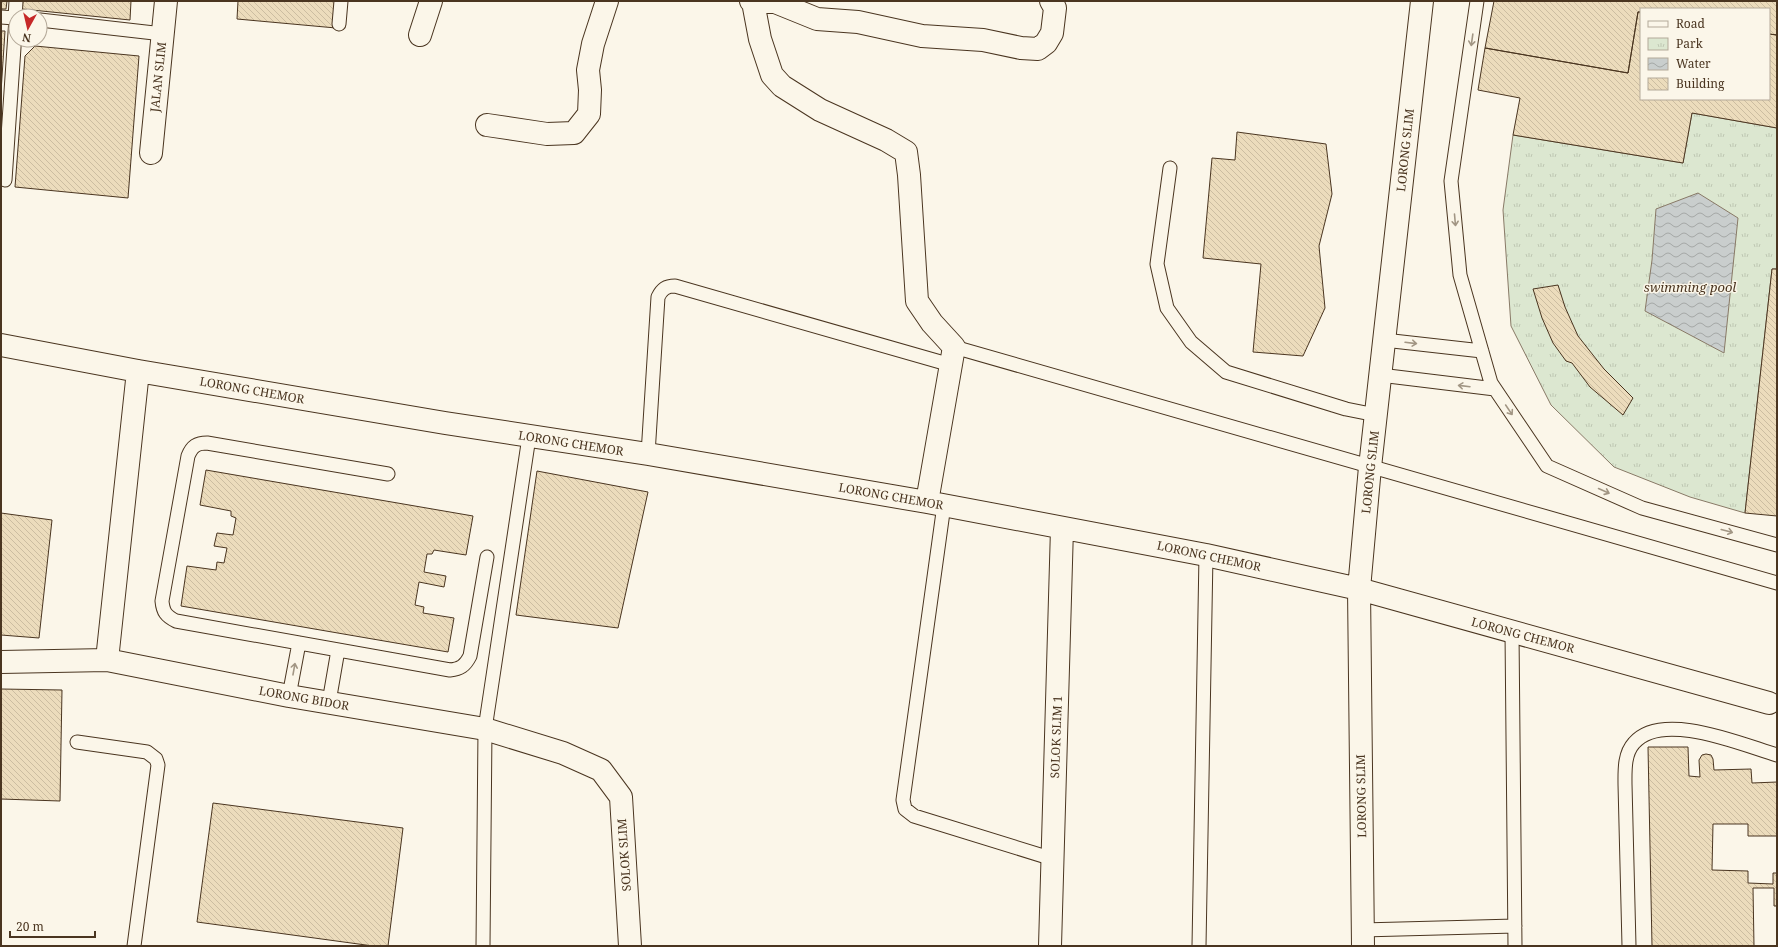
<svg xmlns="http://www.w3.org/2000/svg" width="1778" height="947" viewBox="0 0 1778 947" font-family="'Noto Serif',serif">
<defs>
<pattern id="park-tufts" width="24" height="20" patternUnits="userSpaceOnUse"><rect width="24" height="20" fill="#dce7d0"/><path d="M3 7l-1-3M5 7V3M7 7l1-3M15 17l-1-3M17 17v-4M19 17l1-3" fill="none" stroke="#bec7b2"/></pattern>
<pattern id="water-waves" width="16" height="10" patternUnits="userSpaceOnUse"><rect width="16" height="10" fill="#c9cecd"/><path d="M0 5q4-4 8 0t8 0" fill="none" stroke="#a5a8a6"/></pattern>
<pattern id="building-back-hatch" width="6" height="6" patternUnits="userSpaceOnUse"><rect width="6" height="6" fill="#ecdcbc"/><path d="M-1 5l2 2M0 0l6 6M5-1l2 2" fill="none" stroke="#ccbda1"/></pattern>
</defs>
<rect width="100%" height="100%" fill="#fbf6e9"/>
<path fill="url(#park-tufts)" stroke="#887966" d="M1692,113L1777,128V269H1772L1745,513L1690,497L1614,467L1551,405L1511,326L1503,210L1513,135L1683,163Z"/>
<path fill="url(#water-waves)" stroke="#887966" d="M1698,193L1738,218L1724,353L1645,311L1652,260L1656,209Z"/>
<path fill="url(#building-back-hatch)" stroke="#4a3520" d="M1,1H7L6,9H1Z
M23,1H131L130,20L22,9Z
M238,1H338L336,28L237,19Z
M1494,1H1777V35L1769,34V9H1641V12H1638L1628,73L1485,48Z
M1638,12H1641V99H1769V34L1777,35V128L1692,113L1683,163L1513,135L1520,98L1478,90L1485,48L1628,73Z
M1,31H5L1,92Z
M35,46L139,56L128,198L15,187L25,56Z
M1237,132L1326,144L1332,194L1319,246L1325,308L1303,356L1253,352L1261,264L1203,258L1212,158L1235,160Z
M1772,269H1777V516L1745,513Z
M1558,285L1565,307L1578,336L1604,369L1633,398L1623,415L1590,387L1572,363L1566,361L1553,343L1542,318L1533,289Z
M206,470L473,516L466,555L434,550L432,554H427L424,572L446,576L444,587L419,582L415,605L424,607L423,613L454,618L448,652L181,606L187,566L216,570L217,562L224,563L227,548L214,546L217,533L233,535L236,518L231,516V511L200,505Z
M537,471L648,492L618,628L516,615Z
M1,513L52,520L39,638L1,635Z
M1,689L62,690L60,801L1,799Z
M1648,747H1688L1689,776L1700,777L1699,760L1702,755L1706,754L1711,755L1713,759L1714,770L1751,769L1752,783L1777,782V836H1748V824H1713L1712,870L1748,871V883L1773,884V873H1777V906H1774V888H1753L1754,946H1652Z
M213,803L403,828L388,946H373L197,922Z"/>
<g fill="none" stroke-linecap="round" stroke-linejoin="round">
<g stroke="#4a3520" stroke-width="15">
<path id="lane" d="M1477,1L1451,181L1460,275L1491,383L1547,466L1642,508L1777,545
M1,17L15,18L16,1
M40,20L163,34
M339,24L341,1
M1170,168L1157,264L1167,308L1191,342L1226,372L1346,409L1376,415
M5,180L16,18
M1384,340L1482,351
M954,347L1777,583
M1380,375L1495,389
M648,454L658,297C662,289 666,286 675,286L951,365
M388,474L207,443C197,443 192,446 188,456L162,601C163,612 166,616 176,621L450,670C460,669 465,666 470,656L487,557
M944,505L903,800L905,809L914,816L1053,859
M1512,632L1515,946
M289,696L299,643
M329,702L338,650
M77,742L147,752L156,759L158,765L134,946
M1362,930L1515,926
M483,946L485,729L529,437
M1199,946L1206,555
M1629,946L1625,784C1625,771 1624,754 1634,743C1662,710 1743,745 1777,755"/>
</g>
<g stroke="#4a3520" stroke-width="24">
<path id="street" d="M751,1L753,2L760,39L772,75L782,86L820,110L886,140L906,152L909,175L917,301L932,323L954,347L927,502
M753,2H775L817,19L858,22L922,36L983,40L1021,48L1038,49L1046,43L1052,33L1055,8L1051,1
M420,35L431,1
M487,125L547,134L574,133L589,114L590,90L588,70L593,44L607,1
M151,153L166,1
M1,345L138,371L445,423L648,454L927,502L1206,555L1359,589L1769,703
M107,660L138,371
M1,662L107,660L289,696L485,729L563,753L601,770L621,797L630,946
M1050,946L1062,528
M1363,946L1359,589L1370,467L1422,1"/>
</g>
<use href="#lane" stroke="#fbf6e9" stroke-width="13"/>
<use href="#street" stroke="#fbf6e9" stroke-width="22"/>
</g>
<defs><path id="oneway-shaft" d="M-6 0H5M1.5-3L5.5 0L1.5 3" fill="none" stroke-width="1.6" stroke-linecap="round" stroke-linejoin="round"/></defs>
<g stroke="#a29684">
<use href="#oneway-shaft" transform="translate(1472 40) rotate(98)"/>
<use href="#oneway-shaft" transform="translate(1455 220) rotate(85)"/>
<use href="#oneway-shaft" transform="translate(1411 343) rotate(7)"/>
<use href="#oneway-shaft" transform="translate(1464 386) rotate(-173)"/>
<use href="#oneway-shaft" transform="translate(1509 410) rotate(56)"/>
<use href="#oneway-shaft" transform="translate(1604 491) rotate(24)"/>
<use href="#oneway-shaft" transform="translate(1727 531) rotate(15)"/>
<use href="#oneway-shaft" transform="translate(294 669) rotate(-80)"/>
</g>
<g text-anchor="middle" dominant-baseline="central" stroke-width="3" stroke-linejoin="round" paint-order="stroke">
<g font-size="12" fill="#4a3520" stroke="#fbf6e9">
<text transform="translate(158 77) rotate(-84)">JALAN SLIM</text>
<text transform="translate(1405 150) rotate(-84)">LORONG SLIM</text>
<text transform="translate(252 390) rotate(10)">LORONG CHEMOR</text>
<text transform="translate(571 443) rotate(9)">LORONG CHEMOR</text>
<text transform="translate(1370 472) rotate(-84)">LORONG SLIM</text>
<text transform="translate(891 496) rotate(10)">LORONG CHEMOR</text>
<text transform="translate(1209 556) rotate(12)">LORONG CHEMOR</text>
<text transform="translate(1523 635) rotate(15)">LORONG CHEMOR</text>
<text transform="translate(304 698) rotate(10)">LORONG BIDOR</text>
<text transform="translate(1056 737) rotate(-88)">SOLOK SLIM 1</text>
<text transform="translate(1361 796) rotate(-91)">LORONG SLIM</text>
<text transform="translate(624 855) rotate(-94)">SOLOK SLIM</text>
</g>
<g font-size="13" font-style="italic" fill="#4a3520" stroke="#fbf6e9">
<text x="1690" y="287">swimming pool</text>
</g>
</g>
<rect width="1778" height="947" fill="none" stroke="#4a3520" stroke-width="4"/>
<rect x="1640" y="8" width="130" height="92" fill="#fbf6e9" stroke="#b4a999"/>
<rect x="1648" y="21" width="20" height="6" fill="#fbf6e9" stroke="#b4a999"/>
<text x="1676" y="28" font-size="12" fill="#4a3520">Road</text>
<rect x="1648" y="38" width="20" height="12" fill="url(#park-tufts)" stroke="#b4a999"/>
<text x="1676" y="48" font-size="12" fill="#4a3520">Park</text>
<rect x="1648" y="58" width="20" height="12" fill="url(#water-waves)" stroke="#b4a999"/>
<text x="1676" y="68" font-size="12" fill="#4a3520">Water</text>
<rect x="1648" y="78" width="20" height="12" fill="url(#building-back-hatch)" stroke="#b4a999"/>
<text x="1676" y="88" font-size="12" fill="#4a3520">Building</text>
<g transform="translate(28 28) rotate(188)"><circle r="19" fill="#fbf6e9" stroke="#b4a999"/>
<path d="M0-3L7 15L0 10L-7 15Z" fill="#c62828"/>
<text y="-6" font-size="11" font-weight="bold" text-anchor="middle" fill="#4a3520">N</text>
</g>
<path d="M10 931v6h85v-6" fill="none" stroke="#4a3520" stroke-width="2"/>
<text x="16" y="931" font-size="12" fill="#4a3520" stroke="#fbf6e9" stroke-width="3" paint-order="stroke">20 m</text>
</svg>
